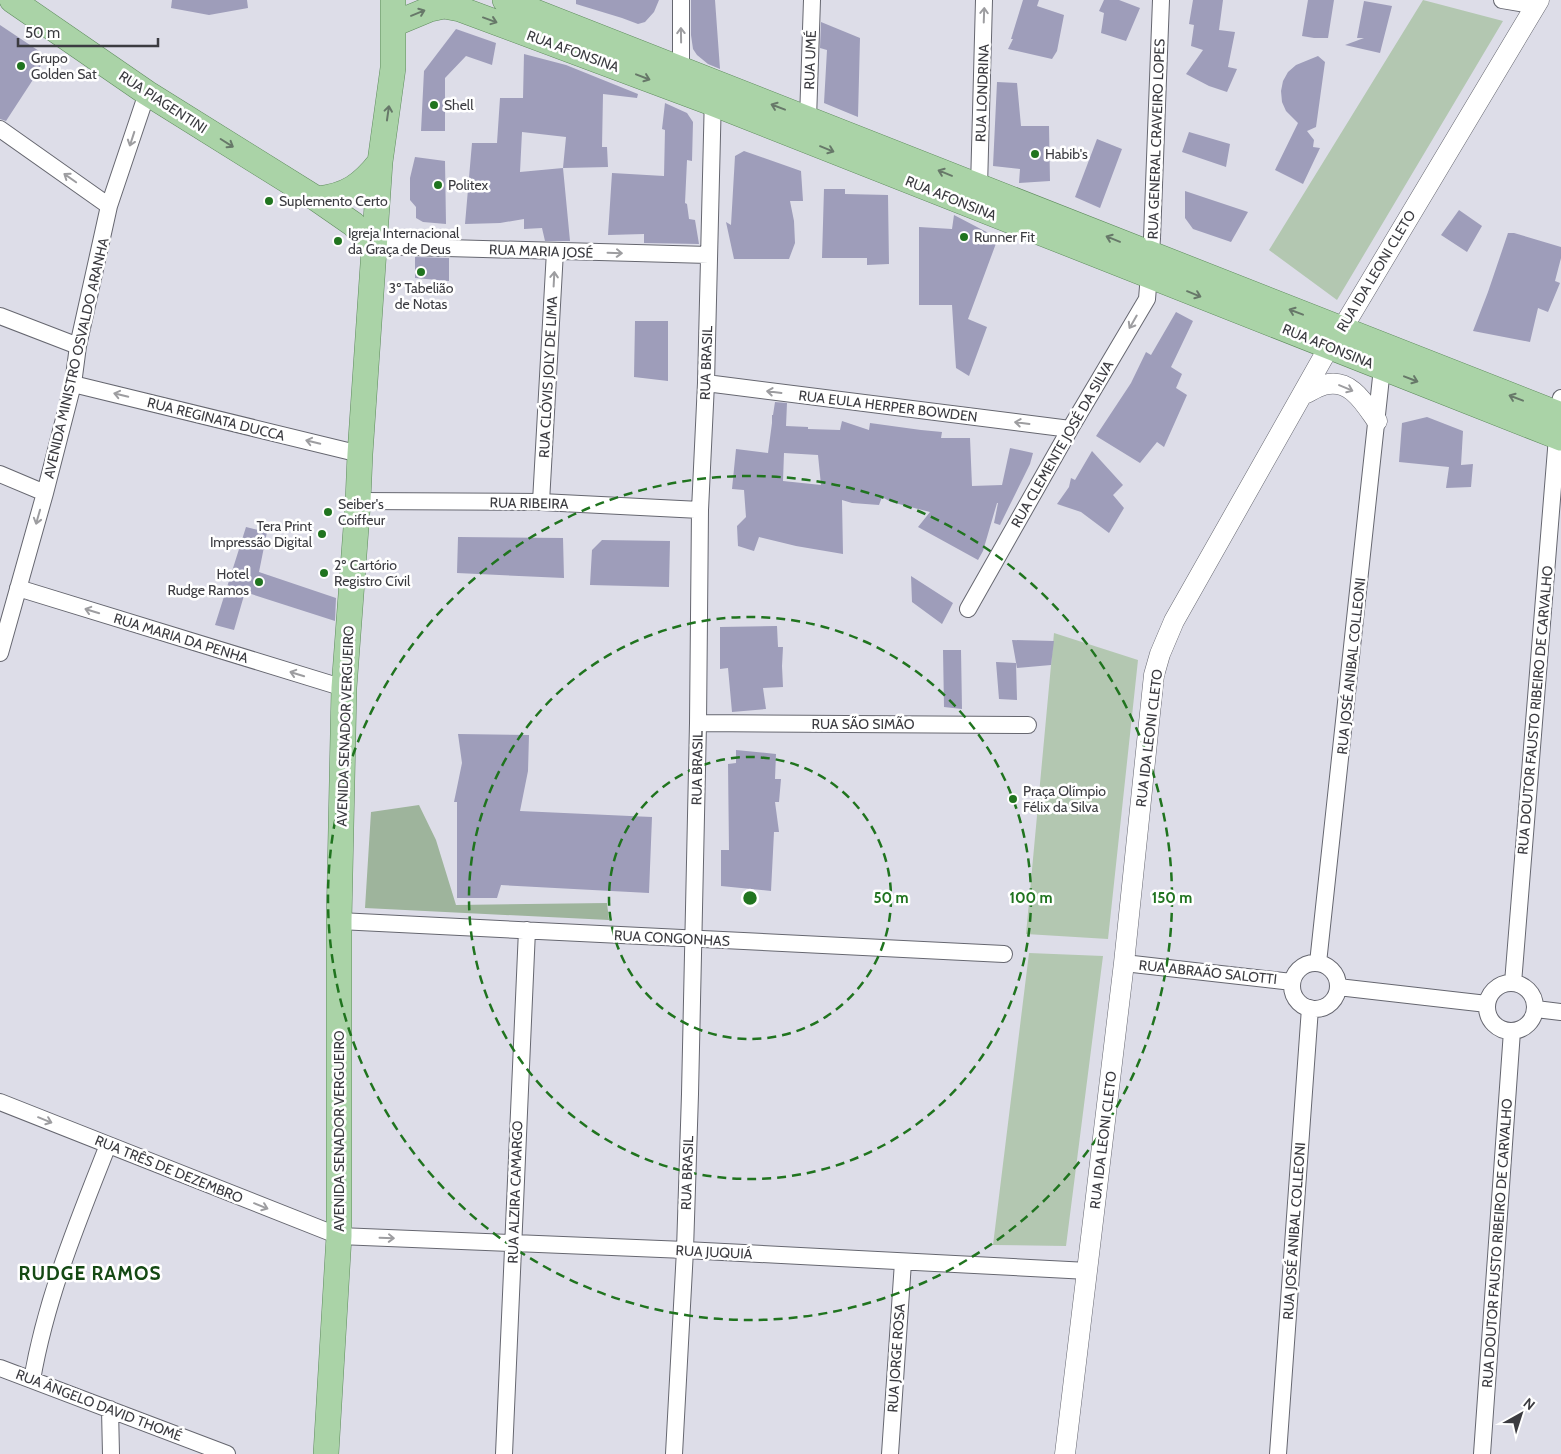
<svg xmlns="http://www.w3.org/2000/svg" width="1561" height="1454" viewBox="0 0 1561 1454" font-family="Cabin,sans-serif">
<rect width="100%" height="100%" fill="#dddde8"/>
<path fill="#b3c7b1" d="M1423,0L1503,21L1337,300L1269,250Z
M1054,633L1138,660L1108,939L1026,934Z
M1029,953L1103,956L1066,1246L993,1245Z"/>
<path fill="#9eb49c" d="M419,805L436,840L456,905L607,903L609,920L365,908L371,812Z"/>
<path fill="#9e9dba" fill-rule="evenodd" d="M172,0H247L248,8L209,15L171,8Z
M576,0H659L654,12L645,22L638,24L622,18L576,4Z
M691,0H715L720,69L708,64L697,55L693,49L691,35Z
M1023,0H1039L1037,6L1064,15L1057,51L1052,59L1008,49L1013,39H1011Z
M1104,0H1119L1140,8L1126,41L1101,33L1104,13L1099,11Z
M1193,0H1223L1219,30L1235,32L1228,67L1237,69L1227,92L1209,86L1186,74L1203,50L1191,46L1194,25L1189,24Z
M1308,0H1334L1328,38H1314L1302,36Z
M1364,1L1392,6L1380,53L1345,45L1364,38H1357Z
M821,22L860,38L858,117L824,103L827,50L820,48Z
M0,25L48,57L34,74L36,75L6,121L0,119Z
M456,29L496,43L492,65L466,56L445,78V131H421L424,71Z
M524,54L566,65L638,94L637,98L603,94L602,147H607L608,167L563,168L570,241H545L542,228L524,229V219L500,223L465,224L472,143H497L500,98H523ZM522,132L566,137L563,168L520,172Z
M1318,56L1325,62L1316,127L1307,131L1314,140L1313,147L1320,148L1303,184L1275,170L1298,123L1286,111L1282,102L1281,91L1283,81L1288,72L1296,65Z
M997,82L1017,83L1021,126H1049L1050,181L1019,183L1020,169L993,166Z
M665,103L687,113L693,122L692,161L687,160L685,203L687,204L689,219L695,220L699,244L644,243V234L608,235L612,173L664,176L665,130L662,129Z
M1189,132L1230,144L1226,167L1182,152Z
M1097,139L1122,149L1100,208L1075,197Z
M744,151L801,171L803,201H790L794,221L795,243L789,259H734L726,222L731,225L735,156Z
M415,157L445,161L446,224L423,222L416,218V207L410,200V178Z
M824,189H845V194L888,195L889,264L867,265V258H822Z
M1185,191L1248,212L1231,242L1193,229L1185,218Z
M1459,210L1482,226L1467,252L1441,235Z
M954,215L998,238L968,319L987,327L969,376L956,368L952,305H919V227L952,229Z
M1508,233H1514L1561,247V258L1555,281L1560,283L1548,312L1538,308L1530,342L1473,331L1488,292Z
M415,257L449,258V281L415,278Z
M1176,312L1193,321L1171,367L1182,374L1176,388L1187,395L1164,447L1157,442L1140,463L1096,436L1131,383L1146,352L1151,355Z
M635,321H668V381L634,377Z
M775,402L787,403L786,426L808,427V429L840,430L842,421L869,430L870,423L921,430L942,432L941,438H970L972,486L1002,485L1010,448L1033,453L1030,464L1000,525L994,523L998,503H997L983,551L978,560L918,527L930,512L891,502L882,497L879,505L852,503L842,500L843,554L796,546L759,537L754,551L738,546L737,526L746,517L744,490L732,489L736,449L768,453L772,423V415H773ZM784,453L818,455L821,485L783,481Z
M1427,417L1463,431L1461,465L1473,464L1471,487L1446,488L1449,467L1399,462L1402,423Z
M1092,451L1123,485L1113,495L1124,508L1109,533L1081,512L1057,504L1069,487L1071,478L1075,480Z
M246,527L267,532L259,572L336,598L335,621L245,592L234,630L215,625Z
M458,537L563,538L564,578L457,573Z
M602,540L670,541L669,587L590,585L592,550Z
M911,576L953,603L942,624L912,602Z
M777,626L778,647H783L782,666L783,687L763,688L766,709L732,712L728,668L720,669V627Z
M1012,640L1054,641L1051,665L1017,668Z
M943,650H961L962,709L944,707Z
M996,662L1016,663L1017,700L999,699Z
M458,734L529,735L528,771L520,811L652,817L649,893L501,885L497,898H457V802H454L462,763Z
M736,750L776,754L775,779H781L779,802H775L779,832H774L771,891L721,886V850H729L728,764L736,763Z"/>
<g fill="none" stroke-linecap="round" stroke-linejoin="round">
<g stroke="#666770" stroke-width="18">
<path id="minor" d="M681,0V69
M1502,0L1536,6
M808,119L812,0
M0,129L109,206
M979,187L984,0
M374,246L709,255
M0,316L78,346
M706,383L1070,429
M73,384L360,454
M0,474L45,493
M358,501L541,502L700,510
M541,502L555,251
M18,588L344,688
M968,609L1070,429L1147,299L1152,238L1161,0
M0,653L45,493L73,384L78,346L109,206L147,93
M698,723L1028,725
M339,921L1004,954
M1124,963L1292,982
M1318,963L1382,368
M1292 986a23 23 0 1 1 46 0a23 23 0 1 1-46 0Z
M1487 1007a24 24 0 1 1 48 0a24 24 0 1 1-48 0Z
M1513,983L1557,437V414L1561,398
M1338,987L1487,1004
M1536,1009L1561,1012
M0,1102L339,1236L685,1250L1088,1271
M0,1368L227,1454
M32,1380C46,1298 78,1221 108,1145
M110,1409L111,1454
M504,1454L527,930
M674,1454L685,1250L690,1094L698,723L700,510L706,383L713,94
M890,1454L903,1262
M1278,1454L1310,1008
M1482,1454L1512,1031"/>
</g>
<g stroke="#666770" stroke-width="21">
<path id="tertiary" d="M1302,395C1309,392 1317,387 1324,385C1350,377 1365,404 1377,421
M1065,1454L1124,963L1154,675L1160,654L1174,621L1329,347L1342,329L1539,0"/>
</g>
<g stroke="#5e8b5d" stroke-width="26">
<path id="primary" d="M12,0L147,93L317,199L353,224L374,246
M505,0L1561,415
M394,24L430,9L444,6L460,9L712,103L1561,438
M317,199C347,196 362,185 380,162
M326,1454L339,1236V921L344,688L358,501L360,454L380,162L393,68V0"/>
</g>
<use href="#minor" stroke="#fff" stroke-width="16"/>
<use href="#tertiary" stroke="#fff" stroke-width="20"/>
<use href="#primary" stroke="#aad3a7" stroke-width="25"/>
</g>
<defs><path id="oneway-shaft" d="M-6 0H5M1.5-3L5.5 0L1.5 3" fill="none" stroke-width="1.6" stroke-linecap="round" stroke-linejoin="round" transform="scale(1.25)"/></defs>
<g stroke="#677869">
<use href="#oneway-shaft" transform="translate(418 13) rotate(-22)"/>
<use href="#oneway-shaft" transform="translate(490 20) rotate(20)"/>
<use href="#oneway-shaft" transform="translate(643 77) rotate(21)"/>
<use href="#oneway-shaft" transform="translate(778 107) rotate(-159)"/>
<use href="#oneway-shaft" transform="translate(388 113) rotate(-82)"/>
<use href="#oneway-shaft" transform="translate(227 143) rotate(32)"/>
<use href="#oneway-shaft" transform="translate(827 149) rotate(22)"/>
<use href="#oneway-shaft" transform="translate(945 173) rotate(-158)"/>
<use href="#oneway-shaft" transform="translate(1113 239) rotate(-158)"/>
<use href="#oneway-shaft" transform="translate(1194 294) rotate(22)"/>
<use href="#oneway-shaft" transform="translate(1296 312) rotate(-159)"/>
<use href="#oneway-shaft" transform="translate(1411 379) rotate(21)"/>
<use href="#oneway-shaft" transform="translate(1516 398) rotate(-159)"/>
</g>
<g stroke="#9d9da0">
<use href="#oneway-shaft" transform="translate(984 15) rotate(-88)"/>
<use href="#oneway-shaft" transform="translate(681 35) rotate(-91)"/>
<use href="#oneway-shaft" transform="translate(132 139) rotate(108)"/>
<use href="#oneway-shaft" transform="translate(70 178) rotate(-145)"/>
<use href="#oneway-shaft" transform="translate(615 253) rotate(2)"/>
<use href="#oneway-shaft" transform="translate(554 279) rotate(-87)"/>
<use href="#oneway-shaft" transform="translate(1133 322) rotate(120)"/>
<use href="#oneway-shaft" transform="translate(1346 388) rotate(23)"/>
<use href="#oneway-shaft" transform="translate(774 392) rotate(-173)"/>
<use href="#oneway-shaft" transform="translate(121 395) rotate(-166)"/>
<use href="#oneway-shaft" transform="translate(1022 423) rotate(-173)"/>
<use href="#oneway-shaft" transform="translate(313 442) rotate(-166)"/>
<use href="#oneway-shaft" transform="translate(38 517) rotate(106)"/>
<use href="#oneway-shaft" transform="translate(92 611) rotate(-163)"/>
<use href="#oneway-shaft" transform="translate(297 674) rotate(-163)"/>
<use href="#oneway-shaft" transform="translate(45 1120) rotate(22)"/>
<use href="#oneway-shaft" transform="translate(261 1206) rotate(22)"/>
<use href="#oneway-shaft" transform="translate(387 1238) rotate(2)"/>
</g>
<g fill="none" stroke="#20741f" stroke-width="2.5" stroke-dasharray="9 6">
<circle cx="750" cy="898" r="141"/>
<circle cx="750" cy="898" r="281"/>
<circle cx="750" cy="898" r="422"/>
</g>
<g fill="#20741f" stroke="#fff" stroke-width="2">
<circle cx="21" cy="66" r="5"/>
<circle cx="434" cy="105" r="5"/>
<circle cx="1035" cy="154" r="5"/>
<circle cx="438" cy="185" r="5"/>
<circle cx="269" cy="201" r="5"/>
<circle cx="964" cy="237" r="5"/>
<circle cx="338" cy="241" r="5"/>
<circle cx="421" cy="272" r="5"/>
<circle cx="328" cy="512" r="5"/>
<circle cx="322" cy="534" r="5"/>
<circle cx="324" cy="573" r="5"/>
<circle cx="259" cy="582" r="5"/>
<circle cx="1013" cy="799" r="5"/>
</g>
<g text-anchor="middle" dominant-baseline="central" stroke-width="5" stroke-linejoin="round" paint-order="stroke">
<g font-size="14" fill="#3b3b40" stroke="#fff">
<text transform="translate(573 51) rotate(20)">RUA AFONSINA</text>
<text transform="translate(810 60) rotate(-88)">RUA UMÉ</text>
<text transform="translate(982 93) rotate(-88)">RUA LONDRINA</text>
<text transform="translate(163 102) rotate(33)">RUA PIAGENTINI</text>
<text transform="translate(1156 139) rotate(-88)">RUA GENERAL CRAVEIRO LOPES</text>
<text transform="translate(951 198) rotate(22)">RUA AFONSINA</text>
<text transform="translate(541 251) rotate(2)">RUA MARIA JOSÉ</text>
<text transform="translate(1376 271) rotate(-59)">RUA IDA LEONI CLETO</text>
<text transform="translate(1328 346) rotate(22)">RUA AFONSINA</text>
<text transform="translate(76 358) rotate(-77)">AVENIDA MINISTRO OSVALDO ARANHA</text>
<text transform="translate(706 363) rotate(-88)">RUA BRASIL</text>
<text transform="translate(548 377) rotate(-87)">RUA CLÓVIS JOLY DE LIMA</text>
<text transform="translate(888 406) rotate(7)">RUA EULA HERPER BOWDEN</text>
<text transform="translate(216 419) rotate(14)">RUA REGINATA DUCCA</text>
<text transform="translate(1062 444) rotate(-60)">RUA CLEMENTE JOSÉ DA SILVA</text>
<text transform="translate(529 503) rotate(1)">RUA RIBEIRA</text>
<text transform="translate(181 638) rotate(17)">RUA MARIA DA PENHA</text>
<text transform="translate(1351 666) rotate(-84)">RUA JOSÉ ANIBAL COLLEONI</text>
<text transform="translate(1535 710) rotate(-85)">RUA DOUTOR FAUSTO RIBEIRO DE CARVALHO</text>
<text x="863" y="724">RUA SÃO SIMÃO</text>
<text transform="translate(345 726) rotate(-88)">AVENIDA SENADOR VERGUEIRO</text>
<text transform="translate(1149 738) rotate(-83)">RUA IDA LEONI CLETO</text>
<text transform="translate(697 768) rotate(-89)">RUA BRASIL</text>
<text transform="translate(672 938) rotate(3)">RUA CONGONHAS</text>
<text transform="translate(1208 972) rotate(6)">RUA ABRAÃO SALOTTI</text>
<text transform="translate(339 1131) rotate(-90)">AVENIDA SENADOR VERGUEIRO</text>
<text transform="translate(1103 1140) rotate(-83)">RUA IDA LEONI CLETO</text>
<text transform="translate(169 1169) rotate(22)">RUA TRÊS DE DEZEMBRO</text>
<text transform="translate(687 1173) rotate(-88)">RUA BRASIL</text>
<text transform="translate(515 1192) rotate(-88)">RUA ALZIRA CAMARGO</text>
<text transform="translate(1294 1231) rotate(-86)">RUA JOSÉ ANIBAL COLLEONI</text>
<text transform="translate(1497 1243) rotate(-86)">RUA DOUTOR FAUSTO RIBEIRO DE CARVALHO</text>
<text transform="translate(714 1252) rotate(3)">RUA JUQUIÁ</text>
<text transform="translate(896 1358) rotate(-86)">RUA JORGE ROSA</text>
<text transform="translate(99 1405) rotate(21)">RUA ÂNGELO DAVID THOMÉ</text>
</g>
<g font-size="14" fill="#3b3b40" stroke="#fff" text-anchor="start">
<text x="31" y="58">Grupo<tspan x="31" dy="16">Golden Sat</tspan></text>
<text x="444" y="105">Shell</text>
<text x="1045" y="154">Habib's</text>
<text x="448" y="185">Politex</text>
<text x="279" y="201">Suplemento Certo</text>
<text x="348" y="233">Igreja Internacional<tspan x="348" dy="16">da Graça de Deus</tspan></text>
<text x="974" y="237">Runner Fit</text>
<text x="421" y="288" text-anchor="middle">3º Tabelião<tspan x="421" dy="16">de Notas</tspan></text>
<text x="338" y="504">Seiber's<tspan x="338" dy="16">Coiffeur</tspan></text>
<text x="312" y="526" text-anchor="end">Tera Print<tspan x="312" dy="16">Impressão Digital</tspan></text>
<text x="334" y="565">2º Cartório<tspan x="334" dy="16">Registro Cívil</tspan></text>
<text x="249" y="574" text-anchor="end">Hotel<tspan x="249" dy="16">Rudge Ramos</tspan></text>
<text x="1023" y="791">Praça Olímpio<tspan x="1023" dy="16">Félix da Silva</tspan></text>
</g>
<g font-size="19" font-weight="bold" letter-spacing="1" fill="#144913" stroke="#fff">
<text x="90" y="1273">RUDGE RAMOS</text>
</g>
</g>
<circle cx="750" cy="898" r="8" fill="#20741f" stroke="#fff" stroke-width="2.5"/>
<g font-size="15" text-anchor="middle" font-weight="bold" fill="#20741f" stroke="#fff" stroke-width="5" stroke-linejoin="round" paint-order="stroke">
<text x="891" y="903">50 m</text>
<text x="1031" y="903">100 m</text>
<text x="1172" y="903">150 m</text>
</g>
<g transform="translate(1521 1414) rotate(39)" stroke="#ffffff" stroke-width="4" paint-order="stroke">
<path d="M0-4L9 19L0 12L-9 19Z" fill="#3b3b40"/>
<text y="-8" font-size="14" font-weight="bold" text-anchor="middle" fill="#3b3b40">N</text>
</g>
<path d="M18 38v8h140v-8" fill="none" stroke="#3b3b40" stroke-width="2.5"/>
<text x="25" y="38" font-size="15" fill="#3b3b40" stroke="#ffffff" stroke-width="4" paint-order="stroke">50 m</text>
</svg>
